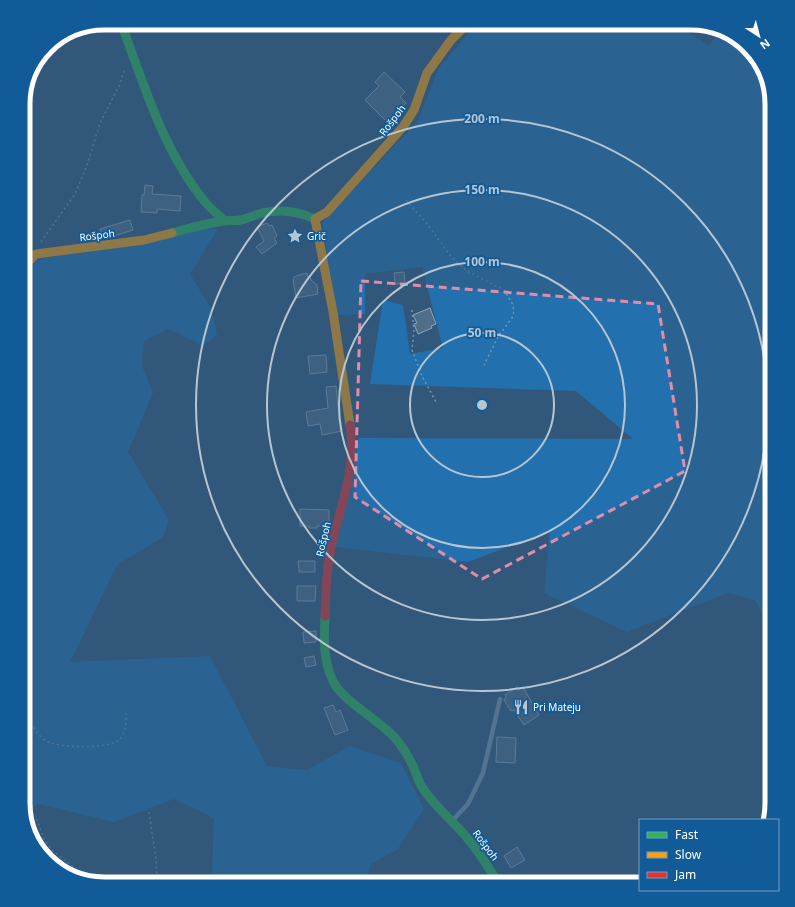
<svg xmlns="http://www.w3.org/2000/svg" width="795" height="907" viewBox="0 0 795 907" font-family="'Noto Sans',sans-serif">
<rect width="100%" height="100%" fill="#31587a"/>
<path fill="#2370ae" d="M481,23H675L709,46L720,30L732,34L755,55L772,103V630L755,600L728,593L627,632L544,593L550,531L468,562L336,547L359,438L633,439L576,391L370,384L383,300L403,305L410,354L443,348L422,267L365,274V314L337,315L322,223L417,122L440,66L476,25Z
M200,228L218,229L190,274L212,310L217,335L203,346L169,329L144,341L142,366L153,393L128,452L169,520L163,537L117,565L70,662L210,656L267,766L307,770L350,746L401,763L424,809L398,849L371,864L364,884H205L212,873L214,818L174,799L114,822L38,804L26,814L23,804V270L51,254Z
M585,875L640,883V884H580Z"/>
<path fill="#4f6e89" stroke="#8fa6b9" d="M384,72L405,92L400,97L406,103L387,122L365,100L379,86L375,82Z
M145,185L153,186L152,194L181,196L180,211L157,209V213L141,212L142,195H144Z
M130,220L133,230L114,236L102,237L100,229Z
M267,223L269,226L272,225L277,236L274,238L277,243L262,254L256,247L264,241L257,227Z
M404,272L405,283L395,284L394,273Z
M307,273L308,277H310L311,280L317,285L318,294L296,298L293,280L294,277L299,275Z
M430,308L436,324L431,326L432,328L418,334L414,324L417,323L413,315Z
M326,355L327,372L310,374L308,356Z
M336,386L339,417L342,431L322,435L320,424L308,426L306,412L328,408L326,387Z
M300,509L329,510V526H317V528H309V526H300Z
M298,561H315V572H299Z
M297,586H316L315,601H297Z
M316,631V642L304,643L303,632Z
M314,656L316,665L306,667L304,658Z
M517,687L519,690L523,687L539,715L524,725L514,710L511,711L504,700L506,697L505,695Z
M333,705L336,712L340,710L348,730L335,735L324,708Z
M497,737L516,738L515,763L496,762Z
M517,847L525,860L511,868L504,856Z"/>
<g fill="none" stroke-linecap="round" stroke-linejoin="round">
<path stroke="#7b95ad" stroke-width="1.5" stroke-dasharray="2 3" stroke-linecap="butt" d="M406,200L428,225L452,258L467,271L504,290L512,303L514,311L512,318L499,335L484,365
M41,242L75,194L87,165L100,123L120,84L125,68
M412,310L414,331L412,350L422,376L436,402
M23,717C34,723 36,735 46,741C58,748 109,749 119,740C126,733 126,723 126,713
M149,812L156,859L157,884
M29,822L32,818H36L45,841L53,851L91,881"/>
<path stroke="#7b95ad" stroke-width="4.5" d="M452,821L468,804L483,773L500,699"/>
<path stroke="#30b455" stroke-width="9" d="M121,23C144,84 163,151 205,202C211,209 218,215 225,221
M172,233C189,228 205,224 223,221C229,220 235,221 241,220C248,218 255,215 262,213C280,209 298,211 315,219
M325,616C324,637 323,659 332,679C341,701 379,719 396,739C402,746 408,756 412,764C416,771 417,780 422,787C434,806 453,821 468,839C480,853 489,869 499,884"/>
<path stroke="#ff9f0a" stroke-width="9" d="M315,219L333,312L350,425
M315,219L327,212L403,127L414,110L427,73L451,40L468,23
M23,267L36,254L144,240L172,233"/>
<path stroke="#e5322d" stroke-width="9" d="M325,616C326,593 326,570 331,548C340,506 357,469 350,425"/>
</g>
<path d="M0 0H795V907H0ZM361,281L658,304L685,471L482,579L355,497Z" fill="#31587a" fill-opacity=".55" fill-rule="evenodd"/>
<path fill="none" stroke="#e08cad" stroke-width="3" stroke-dasharray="8 5" stroke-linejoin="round" d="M361,281L658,304L685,471L482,579L355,497Z"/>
<g fill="none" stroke="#b7c5d0" stroke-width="2">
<circle cx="482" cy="405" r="72"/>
<circle cx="482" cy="405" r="143"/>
<circle cx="482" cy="405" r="215"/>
<circle cx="482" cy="405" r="286"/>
</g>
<defs>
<g id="sight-bare" transform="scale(1.2)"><path d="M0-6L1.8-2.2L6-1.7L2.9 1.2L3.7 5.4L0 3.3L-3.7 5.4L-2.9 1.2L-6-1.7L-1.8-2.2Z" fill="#b7c5d0" stroke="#125b99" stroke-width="2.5" paint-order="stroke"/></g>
<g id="restaurant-bare" transform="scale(1.2)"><path d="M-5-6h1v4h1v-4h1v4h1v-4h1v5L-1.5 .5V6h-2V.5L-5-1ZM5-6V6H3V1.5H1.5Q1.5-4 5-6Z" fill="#b7c5d0" stroke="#125b99" stroke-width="2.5" paint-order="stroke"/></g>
</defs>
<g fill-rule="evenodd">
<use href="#sight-bare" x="295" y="236"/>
<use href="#restaurant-bare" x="521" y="707"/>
</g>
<g text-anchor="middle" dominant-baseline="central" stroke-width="3.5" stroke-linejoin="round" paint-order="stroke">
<g font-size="10" fill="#fff" stroke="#125b99">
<text transform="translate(392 120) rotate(-53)">Rošpoh</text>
<text transform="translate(97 235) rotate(-7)">Rošpoh</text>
<text transform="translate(323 539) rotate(-77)">Rošpoh</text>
<text transform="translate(486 845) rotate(53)">Rošpoh</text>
</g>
<g font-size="10" fill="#fff" stroke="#125b99" text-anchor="start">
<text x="307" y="236">Grič</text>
<text x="533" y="707">Pri Mateju</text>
</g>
</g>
<path d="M0 0H795V907H0ZM104 30H691A74 74 0 0 1 765 104V803A74 74 0 0 1 691 877H104A74 74 0 0 1 30 803V104A74 74 0 0 1 104 30Z" fill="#125b99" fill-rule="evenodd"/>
<path fill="none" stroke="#fff" stroke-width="5" d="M104 30H691A74 74 0 0 1 765 104V803A74 74 0 0 1 691 877H104A74 74 0 0 1 30 803V104A74 74 0 0 1 104 30Z"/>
<circle cx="482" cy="405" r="6" fill="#b7c5d0" stroke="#125b99" stroke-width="2"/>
<g font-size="12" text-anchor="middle" font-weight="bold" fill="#b7c5d0" stroke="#125b99" stroke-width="3.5" stroke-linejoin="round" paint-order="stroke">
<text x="482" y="123">200 m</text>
<text x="482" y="194">150 m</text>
<text x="482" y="266">100 m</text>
<text x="482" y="337">50 m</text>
</g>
<rect x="639" y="819" width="140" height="72" fill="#125b99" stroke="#719dc2"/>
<rect x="647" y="832" width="20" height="6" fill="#30b455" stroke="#719dc2"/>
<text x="675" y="839" font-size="12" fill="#ffffff">Fast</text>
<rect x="647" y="852" width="20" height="6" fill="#ff9f0a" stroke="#719dc2"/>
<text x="675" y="859" font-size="12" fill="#ffffff">Slow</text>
<rect x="647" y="872" width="20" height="6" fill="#e5322d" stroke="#719dc2"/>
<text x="675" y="879" font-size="12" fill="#ffffff">Jam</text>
<g transform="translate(759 36) rotate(144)" stroke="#125b99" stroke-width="3" paint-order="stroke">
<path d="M0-3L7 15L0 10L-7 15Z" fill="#ffffff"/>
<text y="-6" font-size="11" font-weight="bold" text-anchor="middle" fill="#ffffff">N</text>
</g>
</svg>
